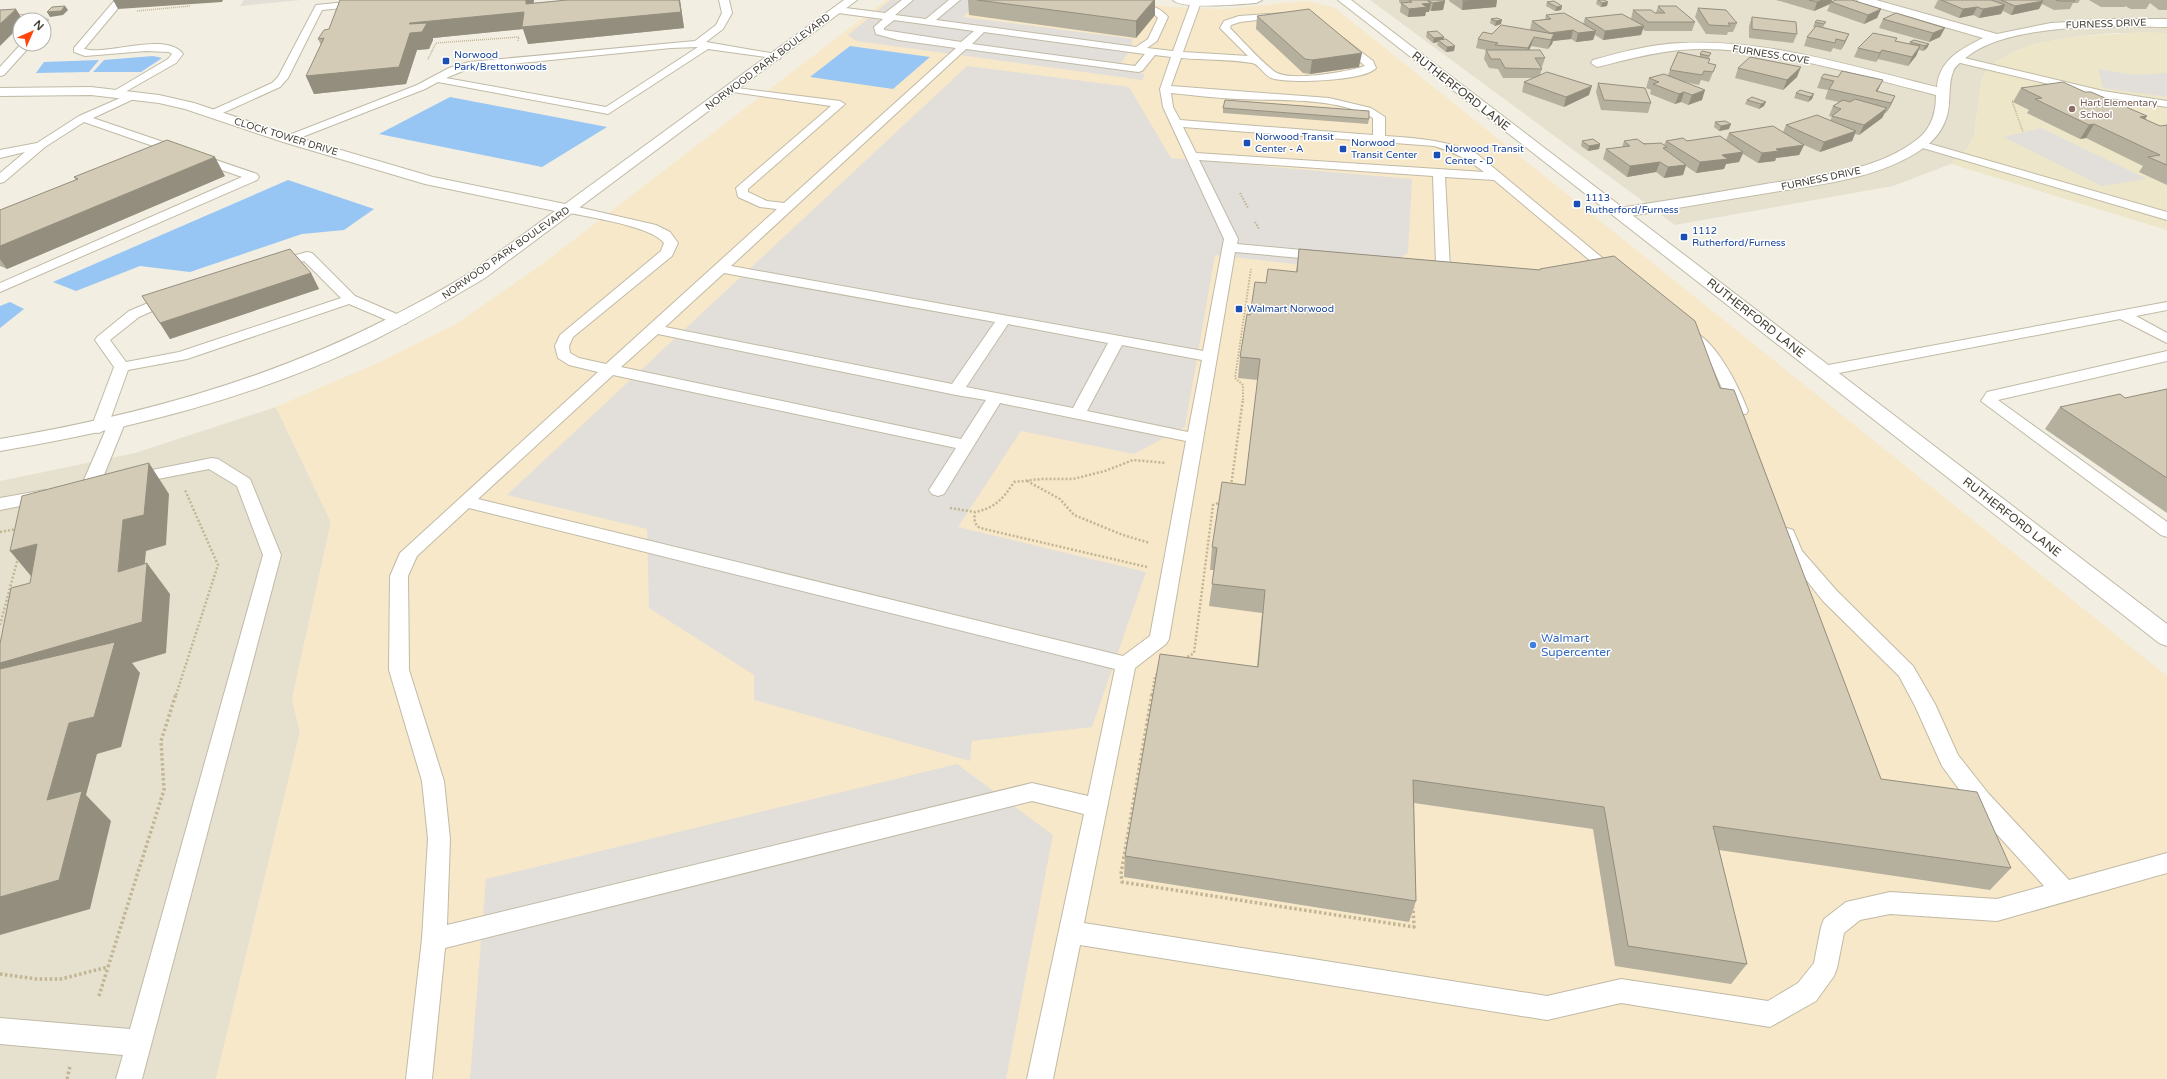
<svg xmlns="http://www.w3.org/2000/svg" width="2167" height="1079" viewBox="0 0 2167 1079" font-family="'Varela Round',sans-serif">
<rect width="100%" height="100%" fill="#f2eee1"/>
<path fill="#e6e1cf" d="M1370,0H2167V33H2113L2074,37L2035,44L2015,51L1997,61L1984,74L1981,83L1974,136L1966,150L1951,164L1893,186L1675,225Z
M276,407L331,522L292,699L300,732L216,1079H0V481L135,453Z"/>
<path fill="#f7e8c9" d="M886,0H1135L1168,7L1223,9L1308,1L1335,8L2167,676V1079H216L300,732L292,699L331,522L276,407L382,361L456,324L541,265Z"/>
<path fill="#e3dfd7" d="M244,0H301L240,6Z"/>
<path fill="#ede6c9" d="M2144,32L2167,33V230L1951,164L1966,150L1974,136L1981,83L1984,74L1997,61L2015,51L2035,44L2074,37Z"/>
<path fill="#e2dfda" d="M890,0H981L963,17L1133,39L1129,52L1121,63L1145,75L1142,80L856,41L848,35Z
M967,66L1129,87L1171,158L1412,179L1408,253L1389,265L1388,275L1215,255L1185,427L1134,454L1021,431L958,527L1146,572L1092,727L972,741L970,761L754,700V675L649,608L647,529L507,495Z
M2098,69L2136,75L2167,73V97L2103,88Z
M2041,128L2147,179L2102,186L2003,137Z
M957,764L1053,835L1006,1079H470L486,879Z"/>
<path fill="#97c6f5" d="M850,46L930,57L893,89L810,77Z
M153,56L162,58L141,72H93L104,60Z
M99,60L89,72L36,73L44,62Z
M450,97L607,127L542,167L379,134Z
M288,180L374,209L344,230L302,234L190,272L140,266L76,291L53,282Z
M10,302L24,309L0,328V306Z"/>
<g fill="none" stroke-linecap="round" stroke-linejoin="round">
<g stroke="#c0baa6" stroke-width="2">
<path id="service" d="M115,0H125L84,49C108,56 166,31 183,54L176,63L118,96L113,93L114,91L168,59L172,54L169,52L146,51L85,56L74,52V48Z
M366,0H402L397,3L322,10L288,78L280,87L216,116H208L206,114L208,112L272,83L278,77L316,5Z
M719,0H729L732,13L723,29L706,42L776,54L781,57L780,59L708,49L608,114L438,82L425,89L292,141H284L282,139L284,137L417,85L449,68L469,62L695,41L716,25L722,13ZM698,47L606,107L446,78L470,68L671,48Z
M902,0H913L895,15L926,19L949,0H960L936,20L1136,47L1148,39L1158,18L1152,12L1110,0C1129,0 1156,2 1168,17L1157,41L1147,48L1173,51L1191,2L1193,0H1199L1201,2L1183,52L1248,56L1220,28L1224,21L1239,16L1284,13V17L1240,22L1231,25L1230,28C1240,38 1266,67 1277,73C1293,81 1347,72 1365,66L1339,43V39L1343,38L1373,61L1376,68C1365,81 1287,84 1271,78C1264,75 1259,64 1252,63C1229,59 1204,60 1181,58L1171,86L1329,98L1371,108L1385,117V136C1417,138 1447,140 1477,154L1623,275L1616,279L1611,278L1494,180L1445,177L1450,268C1445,275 1429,272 1421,270L1419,267L1421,264H1436L1433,176L1199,160L1238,239L1237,244L1323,252L1330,256L1323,260L1235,252L1169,639L1166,644L1135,668L1084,923L1547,996L1621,979L1768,1001L1798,983L1814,963L1821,927L1824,919L1846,902L1890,892L1997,899L2044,886L1972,807L1942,766L1915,706L1899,676L1823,601L1788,557L1778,534L1781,530L1787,528L1793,530L1802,551L1837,591L1913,666L1935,704L1958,755L1988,793L2069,880L2167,853V873L1997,921L1890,914L1860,920L1844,933L1837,968L1834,976L1816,1001L1770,1027L1621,1003L1547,1020L1080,945L1053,1079H1027L1084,814L1032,801L445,948L432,1079H406L422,939L428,839L422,781L389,670L390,576L400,553L598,372L569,365L558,358L555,346L560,335L661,251L664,243C652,226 587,217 565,212L563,209L565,206L569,205L656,225L670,232L678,243L672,256L573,337L569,346L570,353L579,358L606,364L777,209L760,207L738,197L736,188L831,106L733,92L728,89L729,87L840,101L845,104L748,189V192L767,201L784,203L956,48L898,40L876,34L874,27L883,19L838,13L833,10L838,7L885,13ZM894,20L974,31L961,42L884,30V28ZM984,32L1137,53L1145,54L1135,66L972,44ZM966,49L1138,72L1142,71L1155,55L1171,57L1160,89L1163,107L1224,239L1203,351L731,266ZM1171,93C1193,95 1216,98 1238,99C1279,101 1337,97 1373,118V135L1180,120L1173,107ZM1183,127L1434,146C1454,152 1468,159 1484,172L1196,153ZM724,273L995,322L952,384L665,327ZM1008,324L1108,343L1073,408L966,387ZM658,334L956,395L986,400L961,439L621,367ZM1122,345L1202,360L1188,432L1087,411ZM613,375L956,448L929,490L932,494L938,496L944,494L1000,403L1186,441L1150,636L1123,656L478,499ZM469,508L1115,669L1088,796L1032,783L447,925L450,839L444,781L409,670L408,576L417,556Z
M33,14L48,20L44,23V20H20L0,23V17Z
M21,44H32L4,75L0,76V67Z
M1956,56L2103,91L2167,101V107L2103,97L1952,61V57Z
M134,92L139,95L138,97L93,118L257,174L259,177L257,180L0,292V283L242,177L84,122L45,147L4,182L0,183V173L25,152L0,158V150L37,143L79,116Z
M1920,141L2167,212V220L1916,146L1914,144L1916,142Z
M307,252L312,253L355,296L406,318L408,321L406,324H396L349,304L187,359L128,370L109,423L111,420H123L125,423L99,487L96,491L90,493L84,491L81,487L106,429L99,433L93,432L91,428L114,367L95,340L97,337L129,311L172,293L179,297L177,300L139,317L110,340L126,362L179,352L341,298L304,261L275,269L268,265L270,262Z
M2167,302V310L2136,316L2167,333V343L2120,319L1823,376L1818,374L1815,371L1818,368L1823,366Z
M1687,329C1714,335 1739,387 1748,411L1746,414H1734L1732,411L1713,368L1680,333L1682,330Z
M2167,351V361L1998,400L2167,522V537L2161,535L1981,401L1987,392Z
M212,458L218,459L250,479L281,555L142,1079H116L123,1055L0,1044V1018L130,1029L263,555L237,486L209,469L132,484L126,483L123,479L126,475L132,474Z
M45,490L51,492L54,496L51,500L0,510V498Z"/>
</g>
<g stroke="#c0baa6" stroke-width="2">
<path id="minor" d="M844,0H857L485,278C448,300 412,321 374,340C256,398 129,429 0,451V439C135,416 266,381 389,318C417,303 447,288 474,270C501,251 528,231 555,211L425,184L283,142L185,109L159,103L91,95L0,96V88L91,87L159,95L194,103L293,136L433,177L565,204Z
M1173,0H1262L1256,3C1242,4 1181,10 1173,0Z
M1857,0H1876L1997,34L2051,23L2116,19H2167V27C2113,26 2004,22 1963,60C1959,64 1954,67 1953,72C1949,82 1950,93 1949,103C1948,125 1935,142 1916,153C1874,179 1822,184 1774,192C1723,200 1671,209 1619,218L1614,216L1611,213L1614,210L1619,208C1666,201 1713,193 1760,185C1812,176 1876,173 1919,138C1932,127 1936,112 1936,95C1859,76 1760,43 1680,50C1650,53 1626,60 1597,67L1591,63L1593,60C1622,52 1651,44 1682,43C1768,39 1854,67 1937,87C1939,60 1961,49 1983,38L1859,2Z"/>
</g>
<g stroke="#c0baa6" stroke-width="2">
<path id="tertiary" d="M1338,0H1351L2167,624V646L2159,643Z"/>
</g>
<path stroke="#c1b593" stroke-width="1.5" stroke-dasharray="1 1" stroke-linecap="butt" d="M137,11L190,6
M428,59L436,43L519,37L518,41
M2017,101H2012L2023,132"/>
<path stroke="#c1b593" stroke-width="2" stroke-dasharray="1.5 1.5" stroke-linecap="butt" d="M1240,193L1248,208
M1255,222L1259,229
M1243,400V385L1235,378L1251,269"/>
<path stroke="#c1b593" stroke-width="2.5" stroke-dasharray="2 2" stroke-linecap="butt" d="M1027,481L1060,499L1074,515L1123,535L1150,543
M1231,486L1243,399
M950,508L975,512
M0,532L17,529
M1147,567L980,528C974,524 974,519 975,512C995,508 1003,499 1014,482L1041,479H1073L1105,471L1133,460L1166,463
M0,625L18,558
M1184,659L1194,653L1213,505L1221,502
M176,695L218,565L185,490
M1152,695L1155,676L1159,673"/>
<path stroke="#c1b593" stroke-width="3.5" stroke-dasharray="2.5 2.5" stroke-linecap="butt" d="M1152,694L1121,874L1122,882L1414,927L1413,907
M0,974L37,979H61L108,967L164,790L161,741L176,694
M99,996L108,967
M67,1079L70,1066"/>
<use href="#service" fill="#fff" fill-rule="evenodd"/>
<use href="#minor" fill="#fff" fill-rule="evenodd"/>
<use href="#tertiary" fill="#fff" fill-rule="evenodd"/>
</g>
<path fill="#b5af9d" d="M340,0H534L533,3L567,0H680L684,28L528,44L523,29L433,38V40L429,49L417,50L406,84L314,94L306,76L321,45L318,39L329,29Z
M968,0H1155V15L1136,38L969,15Z
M1399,0H1444L1445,1L1443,10L1431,11L1429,10V12H1426L1425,16L1408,17L1400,12L1401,4L1399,2Z
M1449,0H1497L1496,7L1462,10L1449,1Z
M1597,0H1604L1607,6L1601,7L1596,4Z
M1776,0H1832V2L1881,9L1877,18L1864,24L1827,11L1830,4L1814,11Z
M1938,0H2080L2078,3H2073L2070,9L2054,10L2042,4L2039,9L2011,15L2003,11L2001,14L1979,18L1973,15L1959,18L1934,8Z
M2089,0H2167V10H2159L2150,3L2146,9H2131L2125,6V7H2101Z
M1547,2L1562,6L1561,10L1555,11L1546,6Z
M1658,6L1695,22L1692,31H1645L1643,29L1641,35L1603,40L1595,35L1593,40L1576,42L1571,39L1553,41L1552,44L1548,49L1531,46L1529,50L1545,58L1542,67H1541L1542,69L1540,75L1589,95L1564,107L1522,92L1524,82L1533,78H1503L1498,69L1489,68L1484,59L1486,50L1476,48L1478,39L1492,34L1530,30L1532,21L1545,19L1546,15L1583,24L1585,18L1631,19L1633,10L1656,13Z
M1698,8L1737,23L1733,32H1728L1727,35L1706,34L1695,17Z
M1896,13L1940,37L1929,42L1879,28L1883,19Z
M1257,16L1359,67L1310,74L1303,73L1256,29Z
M1752,17L1797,34L1793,43L1749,38V26Z
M1497,18L1501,24L1495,26L1490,23L1491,19Z
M1815,22H1826L1823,27L1849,34L1845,43L1841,50L1833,48L1831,52L1804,46L1807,37L1815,27H1813Z
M1427,32L1444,37L1443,40L1454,51L1446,52L1437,45L1438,42L1433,43L1426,37Z
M1897,38L1896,41L1909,44L1910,42L1929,44L1927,48L1923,51L1919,50L1916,56L1908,66L1878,59L1876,62L1854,57L1858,48Z
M1711,53L1709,58L1710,59L1708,63L1716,65L1709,82L1701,80L1699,85L1685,82L1702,100L1688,105L1681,102L1675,104L1650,94L1651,90L1646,88L1649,78L1668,75L1670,70L1700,56V54Z
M1738,68L1797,77L1783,90L1735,78Z
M1821,78L1878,90L1877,92L1895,96L1891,105L1886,113H1885L1882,118L1859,135L1855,134L1852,141L1820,152L1804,145L1799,155L1776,158L1775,161L1758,163L1743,154L1739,162L1726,164L1724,169L1696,173L1686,166L1683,175L1664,178L1656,172L1627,177L1603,159L1606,149L1622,147L1624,141L1664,145L1666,141L1726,140L1729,133L1783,132L1786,125L1830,120L1832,117L1829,116L1833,106L1839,102L1825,99L1828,90L1817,88Z
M1598,83L1651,103L1648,113L1601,110L1596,92Z
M2021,88L2145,119L2160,126L2167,125V185L2139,172L2143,166L2086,138L2080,139L2027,113L2029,110L2013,102Z
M1800,90L1812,99L1808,102L1794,98L1796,93Z
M1752,97L1764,106L1759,109L1745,104L1747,100Z
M1223,108L1369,119L1368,124L1223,113Z
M1715,122L1729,129L1719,131L1714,127Z
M1582,141L1600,144L1599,149L1588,151L1581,146Z
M225,176L7,269L0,266V210L76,180L74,177Z
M1299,249L1539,270L1540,269L1720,388L1881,779L2011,868L1990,890L1719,850L1747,964L1731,984L1615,966L1593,829L1414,803L1416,901L1409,922L1124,877L1125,856L1257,667L1262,613L1209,606L1214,570H1210L1212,547L1245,485L1258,380L1238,378L1240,357L1250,315L1266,283L1296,272Z
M311,273L319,289L170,339L142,296Z
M2167,389V513L2045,429L2060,407L2125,398Z"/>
<path fill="#948e7f" d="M113,0H223L222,2L118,9Z
M526,0H534L531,20L526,4Z
M680,0L684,28L528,44L523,29L433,38V40L429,49L417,50L406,84L314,94L306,76L409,24L410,23L524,12Z
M1154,0H1155V15L1136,38V21Z
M1441,0H1444L1443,2L1445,1L1443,10L1431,11L1433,3Z
M1477,0H1497L1496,7L1462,10L1463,1Z
M1823,0H1832L1830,4L1814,11L1817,2Z
M2043,1L2039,9L2011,15L2015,6Z
M1608,2L1607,6L1601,7L1602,3Z
M1431,3L1429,12H1426L1425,16L1408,17L1409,9L1422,4Z
M2005,5L2001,14L1979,18L1983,9Z
M65,6L68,10L63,15L50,17L47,12Z
M1562,6L1561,10L1555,11L1557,7Z
M1977,7L1973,15L1959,18L1963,9Z
M16,9L23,20H20V26L0,46V24Z
M1881,9L1877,18L1864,24L1868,15Z
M1502,20L1501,24L1495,26L1496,21Z
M1644,26L1641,35L1603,40L1605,31Z
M1945,28L1940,37L1929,42L1933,33Z
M1573,30L1571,39L1553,41L1552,44L1548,49L1551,40H1549L1550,33Z
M1596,31L1593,40L1576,42L1578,33Z
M1849,34L1845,43L1841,50L1845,41Z
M1444,37L1443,42L1438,40V42L1433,43L1434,38Z
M1534,37L1531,46L1526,57L1528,48Z
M1929,44L1927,48L1923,51L1925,46Z
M1455,46L1454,51L1446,52L1447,47Z
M1920,46L1916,56L1908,66L1912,57Z
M1882,50L1878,59L1876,62L1880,53Z
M1362,53L1359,67L1310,74L1312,60Z
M1801,67L1797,77L1783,90L1787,80Z
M1883,80L1878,90L1871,101L1876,91Z
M1592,86L1589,95L1564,107L1566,97Z
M1705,90L1702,100L1688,105L1692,95Z
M1684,92L1681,102L1675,104L1679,94Z
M1814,94L1812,99L1808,102L1810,97Z
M1895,96L1891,105L1886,113L1891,103Z
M1766,102L1764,106L1759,109L1761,104Z
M1887,108L1882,118L1859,135L1864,125Z
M2147,116L2138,131L2140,117Z
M1731,124L1729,129L1719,131L1721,126Z
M2094,124L2086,138L2080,139L2089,125Z
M1856,131L1852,141L1820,152L1824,142Z
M1600,144L1599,149L1588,151L1589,146Z
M1804,145L1799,155L1776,158L1775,161L1758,163L1762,153L1776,149Z
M1743,152L1739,162L1726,164L1724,169L1696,173L1700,162L1722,155Z
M215,157L225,176L7,269L0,259V246Z
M1660,162L1656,172L1627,177L1630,166Z
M1686,165L1683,175L1664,178L1668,167Z
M311,273L319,289L170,339L160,323Z
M149,463L169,494L166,545L146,551L141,602L118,572L123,520Z
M37,544L36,582L10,551Z
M147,563L170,594L166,653L132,663L140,673L121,747L97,754L86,795L111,821L90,909L0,935V897L47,800L69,723L25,695L0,669V663Z"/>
<path fill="#d3cbb6" stroke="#948e7f" d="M340,0H526V4L567,0H679L681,12L522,27L524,12L410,23L409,24L427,23L422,32L410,33L399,67L306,76L324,38L318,39L324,30L329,29Z
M977,0H1154L1136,21Z
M1409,0H1443L1445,1L1433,3L1427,0L1431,3L1422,4L1427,7L1409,9L1401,3L1412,2Z
M1462,0H1477L1463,1Z
M1598,0H1604L1608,2L1602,3Z
M1809,0H1823L1817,2Z
M1836,0H1852L1881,9L1868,15L1831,2Z
M1941,0H1991L2005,5L1983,9L1977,7L1963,9Z
M2001,0H2041L2043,1L2015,6Z
M2056,0H2074L2075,1H2059Z
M1554,1L1562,6L1557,7L1547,2Z
M65,6L61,11L47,12L52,7Z
M1658,6H1676L1695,22H1648L1633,10H1651L1655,13H1665Z
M1698,8L1726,10L1737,23H1728L1730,26L1709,25Z
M16,9L0,24V10Z
M1309,9L1362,53L1312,60L1305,59L1257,16Z
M1564,13L1596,31L1578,33L1573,30L1550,33L1532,21L1551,19L1546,15Z
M1896,13L1945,28L1933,33L1883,19Z
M1622,14L1644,26L1605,31L1585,18Z
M1752,17L1796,22L1797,34L1752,29Z
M1497,18L1502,20L1496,21L1491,19Z
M1817,20L1826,22L1824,24L1815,22Z
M1501,25L1554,34L1551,40L1534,37L1528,48L1495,45L1498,43L1478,39L1483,32L1492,34Z
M1816,26L1849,34L1845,41L1836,39L1835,43L1807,37Z
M1437,31L1444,37L1434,38L1427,32Z
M1873,33L1897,38L1895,41L1920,46L1912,57L1882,50L1880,53L1858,48Z
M1446,39L1455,46L1447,47L1438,40Z
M1914,40L1929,44L1925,46L1910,42Z
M1486,50H1540L1545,58H1535L1542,69L1505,68L1500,59H1491Z
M1702,51L1711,53L1709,56L1700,54Z
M1678,52L1710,59L1708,63L1716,65L1713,72L1704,71L1702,75L1670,70Z
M1750,57L1801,67L1787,80L1738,68Z
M1842,71L1883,80L1876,91L1895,96L1891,103L1829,89L1834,81L1821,78L1824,74L1838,77Z
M1547,72L1592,86L1566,97L1524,82Z
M1664,74L1705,90L1692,95L1684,92L1679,94L1653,84L1659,82L1649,78Z
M2063,82L2085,92H2091L2147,116L2140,117L2160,126L2167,125V165L2148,157L2160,155L2094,124L2089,125L2035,99L2042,98L2021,88Z
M1598,83L1645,88L1651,103L1604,100Z
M1800,90L1814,94L1810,97L1796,93Z
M1752,97L1766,102L1761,104L1747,100Z
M1855,99L1887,108L1864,125L1832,116L1841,109L1833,106L1843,100L1850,102Z
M1225,100L1369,111V119L1223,108Z
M1817,115L1856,131L1824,142L1786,125Z
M1725,121L1731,124L1721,126L1715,122Z
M1773,126L1804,145L1776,149L1779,151L1762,153L1729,133Z
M1720,136L1743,152L1722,155L1728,159L1700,162L1666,141L1683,138L1687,141Z
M1593,139L1600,144L1589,146L1582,141Z
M1637,139L1644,144L1661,143L1667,147L1663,148L1686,165L1668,167L1660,162L1630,166L1606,149L1630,146L1624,141Z
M167,140L215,157L0,246V210L78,179L74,177Z
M290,249L311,273L160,323L142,296Z
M1299,249L1540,270V269L1614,256L1695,321L1720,388L1734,390L1881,779L1977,792L2011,868L1713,826L1747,964L1628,946L1604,807L1413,780L1416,901L1125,856L1160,654L1258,667L1265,590L1212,584L1217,548L1212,547L1222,482L1245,485L1260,359L1240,357L1247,314L1250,315L1255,282L1266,283L1268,269L1297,272Z
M2167,389V478L2060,407L2120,394L2125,398Z
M149,463L144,515L123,520L118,572L147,563L142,622L0,663V644L11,588L30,583L37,544L10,551L22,496Z
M115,642L94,717L69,723L47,800L82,791L59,880L0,897V669Z"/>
<g fill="#1a4fb4" stroke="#fff" stroke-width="1.5">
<rect x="442" y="57" width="8" height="8" rx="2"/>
<rect x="1243" y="139" width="8" height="8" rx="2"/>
<rect x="1339" y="145" width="8" height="8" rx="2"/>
<rect x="1433" y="151" width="8" height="8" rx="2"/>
<rect x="1573" y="200" width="8" height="8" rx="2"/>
<rect x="1680" y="233" width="8" height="8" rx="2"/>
<rect x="1235" y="305" width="8" height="8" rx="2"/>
</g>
<circle fill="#8d6e63" stroke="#fff" stroke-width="1.5" cx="2072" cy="109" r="4"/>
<circle fill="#3f7fe0" stroke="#fff" stroke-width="1.5" cx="1533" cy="645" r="4"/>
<g text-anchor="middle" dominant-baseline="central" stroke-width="3" stroke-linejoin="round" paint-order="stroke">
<g font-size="10" fill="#433e32" stroke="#fff">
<text transform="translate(2106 24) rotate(-2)">FURNESS DRIVE</text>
<text transform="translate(1771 55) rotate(9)">FURNESS COVE</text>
<text transform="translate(768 62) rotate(-37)">NORWOOD PARK BOULEVARD</text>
<text transform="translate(286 137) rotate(17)">CLOCK TOWER DRIVE</text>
<text transform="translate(1821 179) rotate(-12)">FURNESS DRIVE</text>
<text transform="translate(506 253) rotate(-35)">NORWOOD PARK BOULEVARD</text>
</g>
<g font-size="10" fill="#164399" stroke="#fff" text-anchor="start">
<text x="454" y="55">Norwood<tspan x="454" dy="12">Park/Brettonwoods</tspan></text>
<text x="1255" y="137">Norwood Transit<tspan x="1255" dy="12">Center - A</tspan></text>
<text x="1351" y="143">Norwood<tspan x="1351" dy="12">Transit Center</tspan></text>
<text x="1445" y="149">Norwood Transit<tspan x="1445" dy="12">Center - D</tspan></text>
<text x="1585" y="198">1113<tspan x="1585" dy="12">Rutherford/Furness</tspan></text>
<text x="1692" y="231">1112<tspan x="1692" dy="12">Rutherford/Furness</tspan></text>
<text x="1247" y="309">Walmart Norwood</text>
</g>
<g font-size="10" fill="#785e54" stroke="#fff" text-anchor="start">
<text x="2080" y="103">Hart Elementary<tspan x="2080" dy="12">School</tspan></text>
</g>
<g font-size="12" fill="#433e32" stroke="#fff">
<text transform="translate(1461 91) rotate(38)">RUTHERFORD LANE</text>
<text transform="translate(1756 318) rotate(38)">RUTHERFORD LANE</text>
<text transform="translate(2012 517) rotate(38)">RUTHERFORD LANE</text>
</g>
<g font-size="12" fill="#366cbe" stroke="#fff" text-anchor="start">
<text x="1541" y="638">Walmart<tspan x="1541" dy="14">Supercenter</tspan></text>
</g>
</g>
<g transform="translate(32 32) rotate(45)"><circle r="19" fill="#ffffff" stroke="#b4b2ad"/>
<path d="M0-3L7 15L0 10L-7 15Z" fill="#ff460b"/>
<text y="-6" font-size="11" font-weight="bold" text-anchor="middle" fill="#433e32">N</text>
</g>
</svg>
